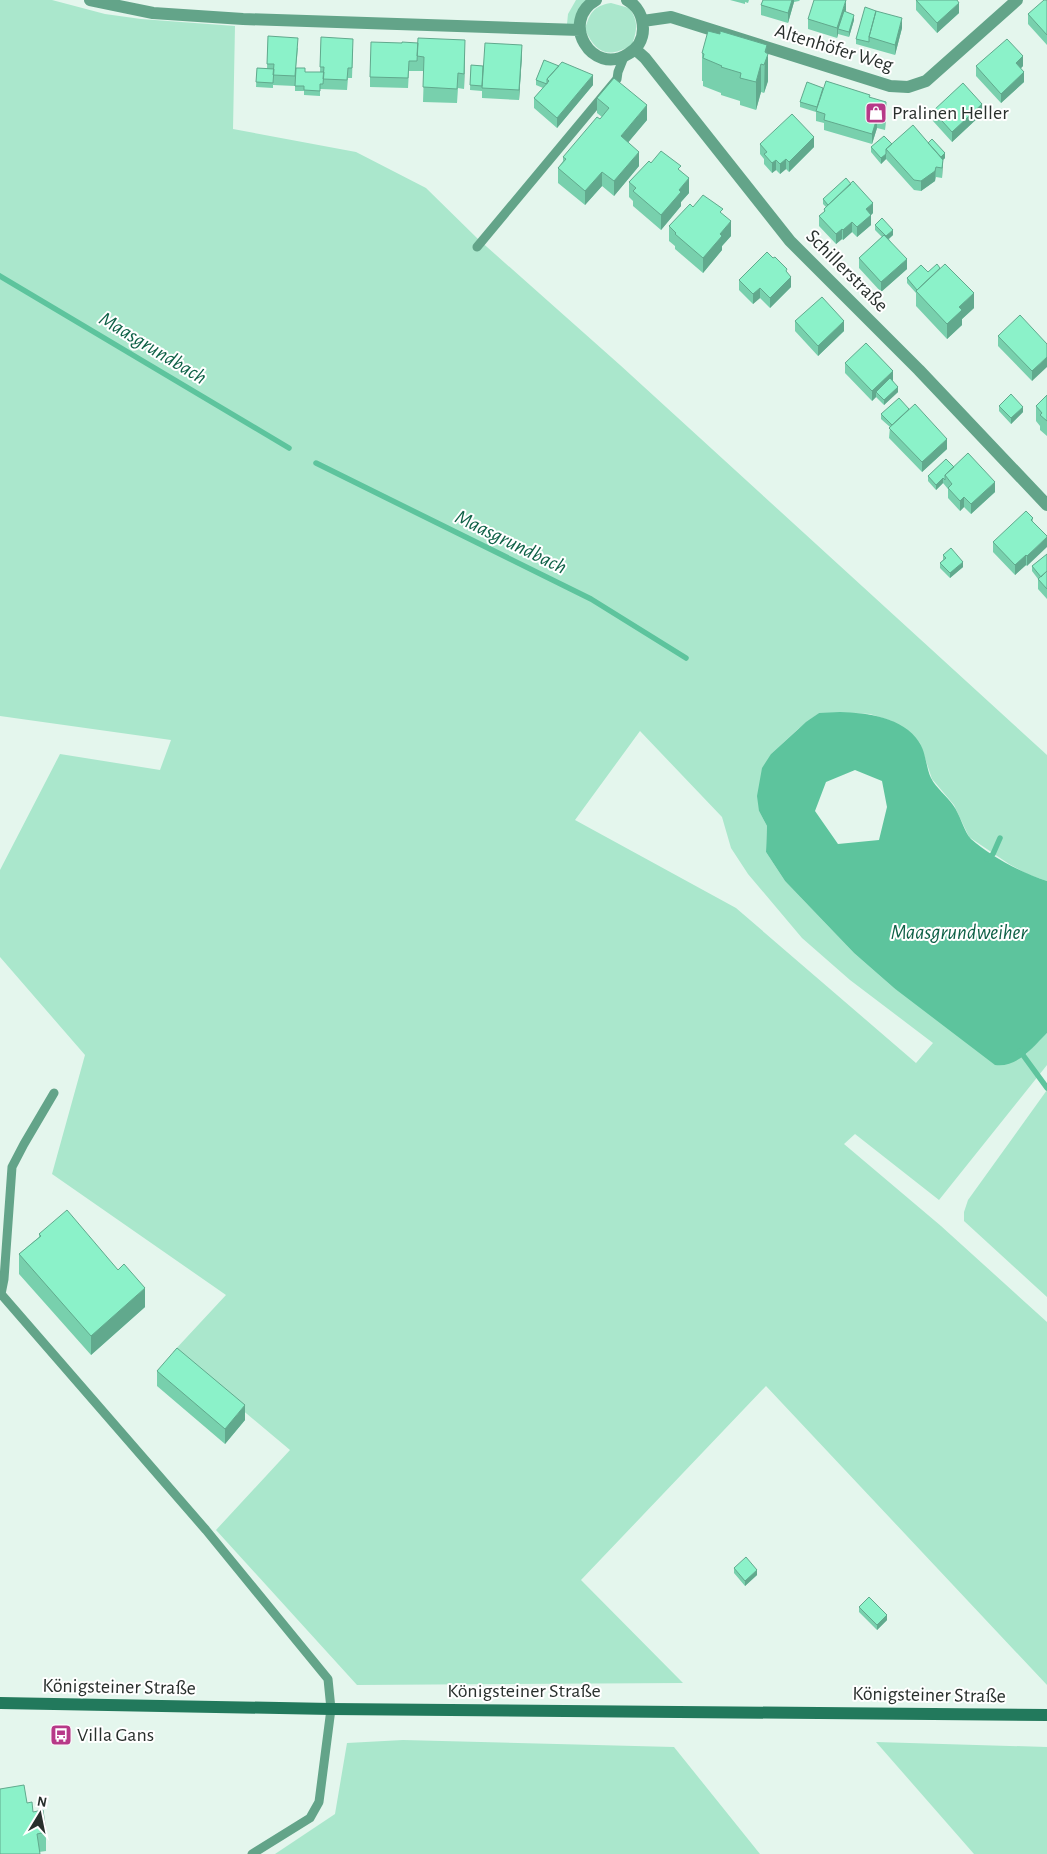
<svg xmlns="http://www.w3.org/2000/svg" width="1047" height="1854" viewBox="0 0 1047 1854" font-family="'Alegreya Sans',sans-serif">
<rect width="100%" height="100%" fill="#e4f6ed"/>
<path fill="#aae7cc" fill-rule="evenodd" d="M0,0H52L105,14L141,19L235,26L233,129L356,152L426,188L478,239L620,365L1047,755V881L1029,875L1009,864L969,837L954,805L932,779L920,743L892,721L870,714L856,713H819L798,729L771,754L759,811L767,826L766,852L785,881L854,953L894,988L1023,1057L1047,1033V1065L939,1200L855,1134L844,1144L941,1226L1047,1322V1685L766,1386L581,1580L683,1683L357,1685L216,1530L290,1450L173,1352L226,1295L52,1174L85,1055L0,957V870L60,754L160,770L171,740L0,716ZM640,731L722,817L731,848L748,874L802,938L850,980L933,1043L916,1063L736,908L575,820Z
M576,0H586L574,24H567L568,14Z
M611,3L629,8C639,21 637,30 632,45C609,58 596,55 585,29C590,13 593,6 611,3Z
M1047,1090V1297L964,1221V1212L968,1200Z
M403,1740L674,1747L760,1854H275L335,1814L347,1743Z
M876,1742L1047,1747V1854H974Z"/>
<path fill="#5dc49d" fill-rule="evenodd" d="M840,712C867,713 903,717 919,742C926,752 926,768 931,778C936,788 947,796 953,805C960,814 964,832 971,839C990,856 1022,873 1047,881V1033C1032,1048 1017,1068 995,1065L894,988L854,953L785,881L766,852L767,826L759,811L757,796L762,768L771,754L806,722L819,713ZM855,770L882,781L887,807L879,840L838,844L815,811L826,782Z"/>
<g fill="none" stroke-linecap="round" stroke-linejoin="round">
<path stroke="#5dc49d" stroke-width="5.5" d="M0,276L289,448
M316,463L591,599L686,658
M987,859L993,854L1000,838
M1020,1051L1047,1088"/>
<path stroke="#63a489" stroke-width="9" d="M477,247L617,79L618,72L624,57
M54,1093L24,1144L12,1167L4,1279L1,1294L206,1530L328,1679L331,1709L319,1802L310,1818L252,1854"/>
<path stroke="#63a489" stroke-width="12" d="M90,0L153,13L243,19L580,30
M596,0C559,21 592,77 628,54C637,49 643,40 643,29C643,17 638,6 627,0
M643,21L671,17L890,86L908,87L926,81L1017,0
M636,50L645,58L790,241L919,370L1047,505"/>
<path stroke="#22795c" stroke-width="12" d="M0,1703L331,1709L1047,1715"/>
</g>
<path fill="#78d0ad" d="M730,0H749L748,3L745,2V4Z
M763,0H800L799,1L794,2L788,23L761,15V5Z
M916,0L959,13L937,33L916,10Z
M1047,0V45L1028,24V14Z
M846,10L845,12L854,20L849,37L838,34L837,38L808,29V19Z
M902,28L895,55L856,44V39Z
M268,36L298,48L296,68L305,72H320L321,37L353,49L352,78H348L347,90L320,89V96L304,95V91H295V86L273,85V88L256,87L257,68L267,69Z
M402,43L465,55L464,89L458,88L457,103L423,102L424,71H409L408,88L370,87V77Z
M702,53H767L768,81L764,93L761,92L756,110L740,105V101L721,95V93L703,86V81H702Z
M522,55L519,100L482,98V91L470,90L471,65L483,66Z
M544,60L593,85L557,128L534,108V98L543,88L536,85V80Z
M976,66H1023L1021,68L1024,82L1001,103L976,76Z
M823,88L870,97L886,112L885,130L877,128L872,144L824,130V123L816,121V112L800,107V102Z
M597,98L647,120L628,142L639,166L614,196L602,186L585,205L558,183V168L563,161V157L602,117L597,113Z
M933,111L982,114L952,142L933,121Z
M928,143L945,158L943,160L942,178L936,177L935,181L921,191L914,190L886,159L881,164L871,152V147L892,144Z
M760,144L814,147L789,172L786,169L780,174L776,170L772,173L764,164V159L760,154Z
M651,163L681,171L689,193L681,202V206L661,230L633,206V201L629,197V182Z
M823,199L873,213L871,215V225L857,237L852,232L843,240L842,239L836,244L819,226V216L824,212V209L826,207L823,204Z
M693,207L723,215L731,236L722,246V250L703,273L675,249V246L669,241V226Z
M875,225L893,235L889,239L907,269L881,292L859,268V258L882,237L875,230Z
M928,272L974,308L962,319V325L947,339L916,306V293L907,283V278Z
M787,273L791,287L770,308L760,298L753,304L739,290V280Z
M795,321L844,331L818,356L795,331Z
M998,336L1047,344L1032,381L998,346Z
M845,363L893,381L898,392L884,405L876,397L872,401L845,373Z
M1047,395V436L1040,430V426L1036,421V406Z
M999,406L1023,412L1011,424L999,411Z
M909,409L947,449L922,472L889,438L890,427L881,419V414Z
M954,467L995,492L971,514L964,507L960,511L948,498V489L943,483L936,490L928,481V476Z
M1033,518L1027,566L1026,565L1015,575L993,552V542Z
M1047,554V599L1038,589V579L1032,571V566Z
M943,555L963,567L950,578L940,568V563L943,560Z
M39,1234L118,1270L145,1307L91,1355L19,1274V1254L39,1237Z
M157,1371L245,1420L225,1444L157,1386Z
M734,1568L757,1575L745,1586L734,1573Z
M859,1607L887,1620L877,1630L859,1612Z
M27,1803L46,1832V1851L39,1852Z"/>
<path fill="#61a98d" d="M792,0H794V2L788,23V13Z
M846,0V10L839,29H838V34L837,38V28Z
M959,3V13L937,33V23Z
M854,15V20L849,37V32Z
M902,18V28L895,55V45Z
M465,40V55L464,89V74Z
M522,45V55L519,100V90Z
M767,45V57L768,54V81L764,93L765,52Z
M1023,56V66L1016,73V63Z
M761,64V92L756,110V82Z
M1024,72V82L1001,103V94Z
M593,75V85L557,128V118Z
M886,102V112L885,130V120Z
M982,104V114L952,142V132Z
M647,105V120L621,151V136Z
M877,118V128L872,144V134Z
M814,137V147L789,172V162Z
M639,152V166L614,196V181Z
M945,153V158L943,160L942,178V168L939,159Z
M886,154V159L881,164V158Z
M786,159V169L780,174V164Z
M776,160V170L772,173V163Z
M936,167L935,181L921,191V181Z
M602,172V186L585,205V191Z
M689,178V193L681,202V206L661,230V215L679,190Z
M873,203V213L871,215V225L857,237V227L866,209Z
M731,221V236L722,246V250L703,273V258L720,234Z
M852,222V232L843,240V230Z
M842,229V239L836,244V234Z
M893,230V235L886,241V236Z
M907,259V269L881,292V282Z
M791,277V287L770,308V298Z
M760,288V298L753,304V294Z
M974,293V308L962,319V325L947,339V324L959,307Z
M844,321V331L818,356V346Z
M1047,357V367L1032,381V371Z
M893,371V381L876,392V397L872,401V391Z
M898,387V392L884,405V400Z
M1023,407V412L1011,424V418Z
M947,439V449L922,472V462Z
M943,478V483L936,490V485Z
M995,482V492L971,514V504Z
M964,497V507L960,511V501Z
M1047,537V547L1027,566V556Z
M1026,555V565L1015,575V565Z
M963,562V567L950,578V573Z
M145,1288V1307L91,1355V1336Z
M245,1405V1420L225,1444V1429Z
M757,1570V1575L745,1586V1581Z
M887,1615V1620L877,1630V1625Z"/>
<path fill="#8bf2c9" stroke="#61a98d" d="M763,0H792L788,13L761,5Z
M814,0H846L837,28L808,19Z
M916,0H957L959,3L937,23Z
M1044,0H1047V35L1028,14Z
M865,7L876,11L869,37V42L856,39Z
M844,11L854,15L849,32L838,29Z
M876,11L902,18L895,45L869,37Z
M708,31L720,34V31L767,45L765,52L768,54L764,65L761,64L756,82L740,78L741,73L721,67L722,66L703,58L704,54L702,53Z
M268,36L298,38L295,76L273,75L274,64H267Z
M321,37L353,39L352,68H348L347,80L323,79L324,67H320Z
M418,38L465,40L464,74L458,73L457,89L423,87L424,57L417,56Z
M1007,39L1023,56L1016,63L1024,72L1001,94L976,66Z
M371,42L402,43V42L418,43L417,61H409L408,78L370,77Z
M485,43L522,45L519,90L482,88Z
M544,60L559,66L547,79V84L536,80Z
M562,62L593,75L557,118L534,98L549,81L547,79Z
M471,65L483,66L482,86L470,85Z
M257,68L274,69L273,83L256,82Z
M296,68H305V72H324L323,84H320V91L304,90V86H295Z
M614,78L647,105L621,136L639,152L614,181L602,172L585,191L558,168L566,159L563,157L597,117L600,119L609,108L597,98Z
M826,81L870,95L869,97L886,102L885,120L877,118L872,134L824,120L825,114L816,111Z
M807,82L823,88L817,107L800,102Z
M963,83L982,104L952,132L933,111Z
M792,114L814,137L789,162L786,159L780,164L776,160L772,163L764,154L767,152L760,144Z
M913,125L943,160L942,168L936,167L935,171L921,181L914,180L886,149Z
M884,136L892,144L886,149V154L881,158L871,147Z
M932,139L945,153L941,157L928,143Z
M661,151L681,166L678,169L689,178L679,190L681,192L661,215L633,191L636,188L629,182L649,161L651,163Z
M846,178L851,184L828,205L823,199Z
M853,181L873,203L866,209L871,215L857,227L852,222L843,230L842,229L836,234L819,216L825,211L824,209Z
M703,195L723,209L720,212L731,221L720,234L722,236L703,258L675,234L676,233L669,226L690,204L693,207Z
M882,218L893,230L886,236L875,225Z
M884,235L907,259L881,282L859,258Z
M767,252L773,258L775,257L787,269L786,271L791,277L770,298L760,288L753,294L739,280Z
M937,264L940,268L917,290L907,278L921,265L928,272Z
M945,264L974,293L959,307L962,310L947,324L916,291Z
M822,297L844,321L818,346L795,321Z
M1020,315L1047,344V357L1032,371L998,336Z
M866,343L893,371L872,391L845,363Z
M890,378L898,387L884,400L876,392Z
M1011,394L1023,407L1011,418L999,406Z
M1047,395V421L1040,415L1042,413L1036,406Z
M899,398L909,409L892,425L881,414Z
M915,404L947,439L922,462L889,428Z
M968,453L995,482L971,504L964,497L960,501L948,488L952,484L945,475Z
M946,459L954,467L945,475V480L943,478L936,485L928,476Z
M1026,511L1033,518L1031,520L1047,536V537L1027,556L1026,555L1015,565L993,542Z
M951,548L963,562L950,573L940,563L946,558L943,555Z
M1047,554V571L1041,577L1032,566Z
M1047,571V589L1038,579Z
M67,1210L118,1270L124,1264L145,1288L91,1336L19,1254L41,1236L39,1234Z
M177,1348L245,1405L225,1429L157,1371Z
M746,1557L757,1570L745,1581L734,1568Z
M869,1597L887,1615L877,1625L859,1607Z
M24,1785L27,1803L32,1802L33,1812L43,1810L46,1832L37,1834L40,1854H0V1789Z"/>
<defs>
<g id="shop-square" transform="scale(1.125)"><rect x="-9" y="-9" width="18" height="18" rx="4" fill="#b73988" stroke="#fff"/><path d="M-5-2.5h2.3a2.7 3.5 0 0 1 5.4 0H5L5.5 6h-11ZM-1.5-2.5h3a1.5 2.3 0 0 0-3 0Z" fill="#fff"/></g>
<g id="bus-square" transform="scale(1.125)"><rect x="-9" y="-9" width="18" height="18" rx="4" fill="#b73988" stroke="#fff"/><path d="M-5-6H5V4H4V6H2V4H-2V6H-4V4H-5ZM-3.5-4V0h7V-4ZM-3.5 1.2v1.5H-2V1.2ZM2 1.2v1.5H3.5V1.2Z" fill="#fff"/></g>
</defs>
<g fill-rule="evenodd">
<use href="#shop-square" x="876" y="113"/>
<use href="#bus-square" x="61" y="1735"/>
</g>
<g text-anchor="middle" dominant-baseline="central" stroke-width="4" stroke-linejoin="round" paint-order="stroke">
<g font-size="20" fill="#29302d" stroke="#fff">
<text transform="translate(834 48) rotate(17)">Altenhöfer Weg</text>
<text transform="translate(847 271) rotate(45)">Schillerstraße</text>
<text transform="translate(119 1687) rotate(1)">Königsteiner Straße</text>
<text x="524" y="1691">Königsteiner Straße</text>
<text transform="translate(929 1695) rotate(1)">Königsteiner Straße</text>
</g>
<g font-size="20" fill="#29302d" stroke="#fff" text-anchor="start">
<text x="892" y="113">Pralinen Heller</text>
<text x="77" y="1735">Villa Gans</text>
</g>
<g font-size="21" font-style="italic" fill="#0f6147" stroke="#fff">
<text transform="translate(153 348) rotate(31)">Maasgrundbach</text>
<text transform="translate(511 542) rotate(26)">Maasgrundbach</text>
<text x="959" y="932">Maasgrundweiher</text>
</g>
</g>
<g transform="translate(40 1814) rotate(10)" stroke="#ffffff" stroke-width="4" paint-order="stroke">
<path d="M0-4L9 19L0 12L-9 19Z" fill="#29302d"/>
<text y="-8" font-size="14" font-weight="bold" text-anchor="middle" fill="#29302d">N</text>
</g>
</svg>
